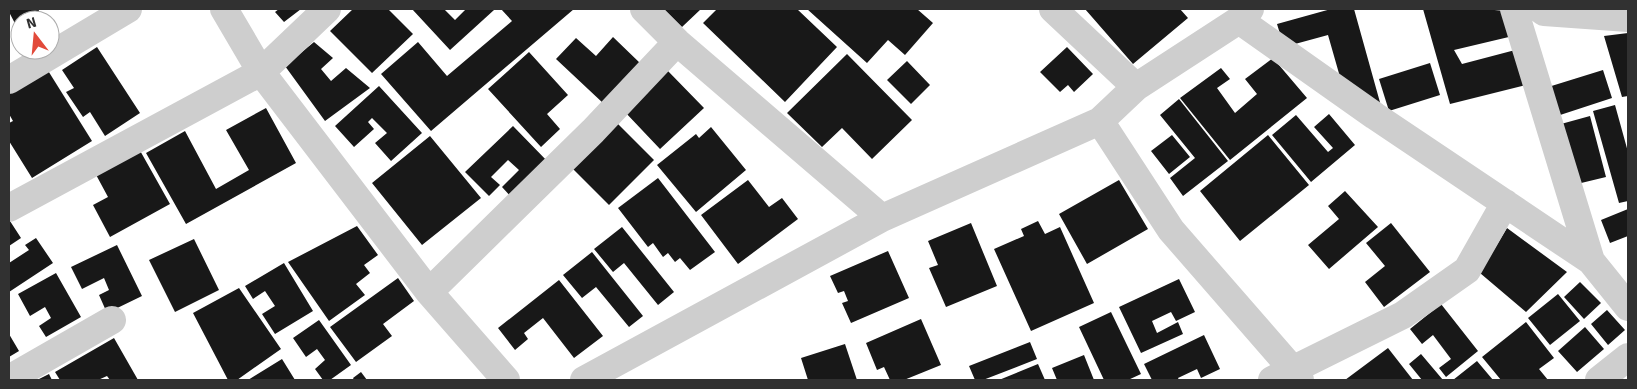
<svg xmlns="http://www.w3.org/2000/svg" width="1637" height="389" viewBox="0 0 1637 389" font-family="Signika,sans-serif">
<rect width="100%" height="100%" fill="#fff"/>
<path fill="#181818" d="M9,9H38L44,20H20V33L9,12Z
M279,9H301L284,22L275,12Z
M353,9H388L413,34L372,73L330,31Z
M412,9H444L455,20L466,9L494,10L450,50Z
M501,9H574L431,131L381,74L418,42L447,76L512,21Z
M664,9H701L682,27Z
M717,9H797L837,47L785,102L703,23Z
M807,9H917L933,23L905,55L888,40L867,63Z
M1085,9H1180L1188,18L1133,64Z
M1331,9H1354L1381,106L1342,84L1328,35L1284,47L1277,24Z
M1423,9H1484L1505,11L1513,36L1454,50L1462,64L1519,49L1526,85L1450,104Z
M1628,33V96L1622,97L1604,36Z
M613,37L641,64L604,104L556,59L576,38L596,56Z
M314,42L333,58L321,69L331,81L346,68L370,88L325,121L285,66Z
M97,47L140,113L105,136L90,112L83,117L66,92L74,88L62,70Z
M1067,47L1093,74L1074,92L1068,85L1060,92L1040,72Z
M529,52L568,95L547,114L560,129L541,147L488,89Z
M847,54L912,120L872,159L842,128L822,147L787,113Z
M1273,58L1307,98L1230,160L1180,98L1221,68L1230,79L1217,88L1235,113L1257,94L1245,79Z
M907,61L930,85L911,104L887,80Z
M1430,63L1440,95L1389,111L1379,79Z
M47,69L92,141L32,178L9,141V123L13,121L9,114V93Z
M667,70L704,108L660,149L624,111Z
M1603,70L1612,98L1554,117L1545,88Z
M379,86L422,133L391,161L375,143L387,133L372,118L368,122L374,129L354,147L335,126Z
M1179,99L1228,161L1183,196L1170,178L1195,158L1160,115Z
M1615,105L1628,152V201L1619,203L1593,111Z
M266,108L296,163L186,224L146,153L185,131L216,189L249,170L226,130Z
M1329,114L1355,145L1311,182L1272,135L1296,115L1328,152L1333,148L1314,127Z
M1590,116L1606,177L1577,184L1561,124Z
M617,123L654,160L609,205L572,168Z
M513,126L550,164L513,199L502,187L519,170L508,160L491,177L500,185L489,196L465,172Z
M711,127L746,170L696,212L657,165L696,134L699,138Z
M1172,135L1190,157L1169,174L1151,151Z
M1268,135L1309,185L1240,241L1200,191Z
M430,136L481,198L422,245L372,183Z
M138,147L170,204L110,237L93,205L108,197L94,171Z
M658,178L715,252L690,270L680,258L675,262L668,253L663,257L653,243L648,247L618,208Z
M748,180L769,207L782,198L798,219L738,264L701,215Z
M1119,180L1148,229L1087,264L1059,214Z
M1345,191L1378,227L1329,269L1308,245L1339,219L1328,206Z
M1628,209V236L1610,243L1601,220Z
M10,221L21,238L9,246V222Z
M1038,221L1045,234L1060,227L1094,303L1031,331L994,249L1024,236L1021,229Z
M971,223L997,286L946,307L929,268L938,265L928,241Z
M1391,223L1430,272L1384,307L1365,282L1385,266L1366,243Z
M357,226L378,255L364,265L370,273L356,284L365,295L329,321L288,262Z
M622,227L674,292L658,305L624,263L613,272L594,249Z
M1507,228L1567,272L1526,312L1480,273Z
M36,238L53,263L9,292V263L29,250L25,245Z
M194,239L219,290L175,312L149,260Z
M117,245L142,296L107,313L99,295L109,290L104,278L82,289L71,267Z
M888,251L909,298L851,323L842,303L848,301L844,291L838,293L830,276Z
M592,252L643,316L629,327L596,287L582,298L563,275Z
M284,263L313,311L275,334L262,314L275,306L265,291L253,299L245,286Z
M56,273L81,317L46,337L39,326L51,318L45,307L30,316L18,294Z
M398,278L414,301L383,324L392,336L356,362L330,327Z
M1179,279L1195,312L1176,321L1171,312L1152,321L1157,333L1178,322L1183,334L1141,353L1119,307Z
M559,280L603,336L574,358L543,318L524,333L528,339L515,350L498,328Z
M1580,282L1601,303L1584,319L1564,297Z
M239,288L281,349L237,380H228L193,313Z
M1558,294L1580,321L1550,345L1528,318Z
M1441,304L1478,351L1446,377L1439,368L1451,359L1433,335L1422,344L1410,329Z
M1607,310L1625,330L1608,345L1591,324Z
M1111,312L1141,374L1128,380H1104L1079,327Z
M921,319L941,365L904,380H890L884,367L877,370L866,343Z
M319,320L351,365L330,380H323L315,369L325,360L317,349L306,357L293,338Z
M1526,322L1554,358L1539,369L1548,380H1501L1482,357Z
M1585,327L1604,349L1577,372L1558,351Z
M9,334L19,351L9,357Z
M1204,335L1220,369L1201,378L1197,369L1178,378L1179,380H1152L1144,364Z
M114,338L138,380H110L107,376L98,380H60L55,372Z
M1030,342L1037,359L983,380H975L969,366Z
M845,344L857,380H808L801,358Z
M1388,348L1413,380H1345Z
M1421,354L1443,380H1422L1409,364Z
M1084,355L1094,380H1057L1052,368Z
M282,359L295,380H248Z
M1477,361L1493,380H1453Z
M1038,364L1045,380H999Z
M361,372L367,380H354L353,378Z
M49,374L52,380H37Z"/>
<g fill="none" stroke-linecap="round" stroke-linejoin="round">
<path stroke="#cecece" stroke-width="28" d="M224,9L261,72L429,292L506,380
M644,9L677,42L882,218
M1053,9L1136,87
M1514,9L1591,261
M1540,9L1544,12L1628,18
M1239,20L1375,116L1591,261L1628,307
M9,80L128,9
M1100,121L1171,230L1293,370L1300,380
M9,208L261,72L327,9
M429,292L593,131L677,42
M9,379L112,320
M584,380L882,218L1100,121L1136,87L1239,20L1250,9
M1272,380L1403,315L1467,270L1505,203
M1599,380L1628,357"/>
</g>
<rect width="1637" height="389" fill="none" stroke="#313131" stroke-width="20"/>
<g transform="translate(35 35) rotate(344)"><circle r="24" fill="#ffffff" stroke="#adadad"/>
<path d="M0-4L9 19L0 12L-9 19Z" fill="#e24a3a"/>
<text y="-8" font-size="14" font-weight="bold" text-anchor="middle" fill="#313131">N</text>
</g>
</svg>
